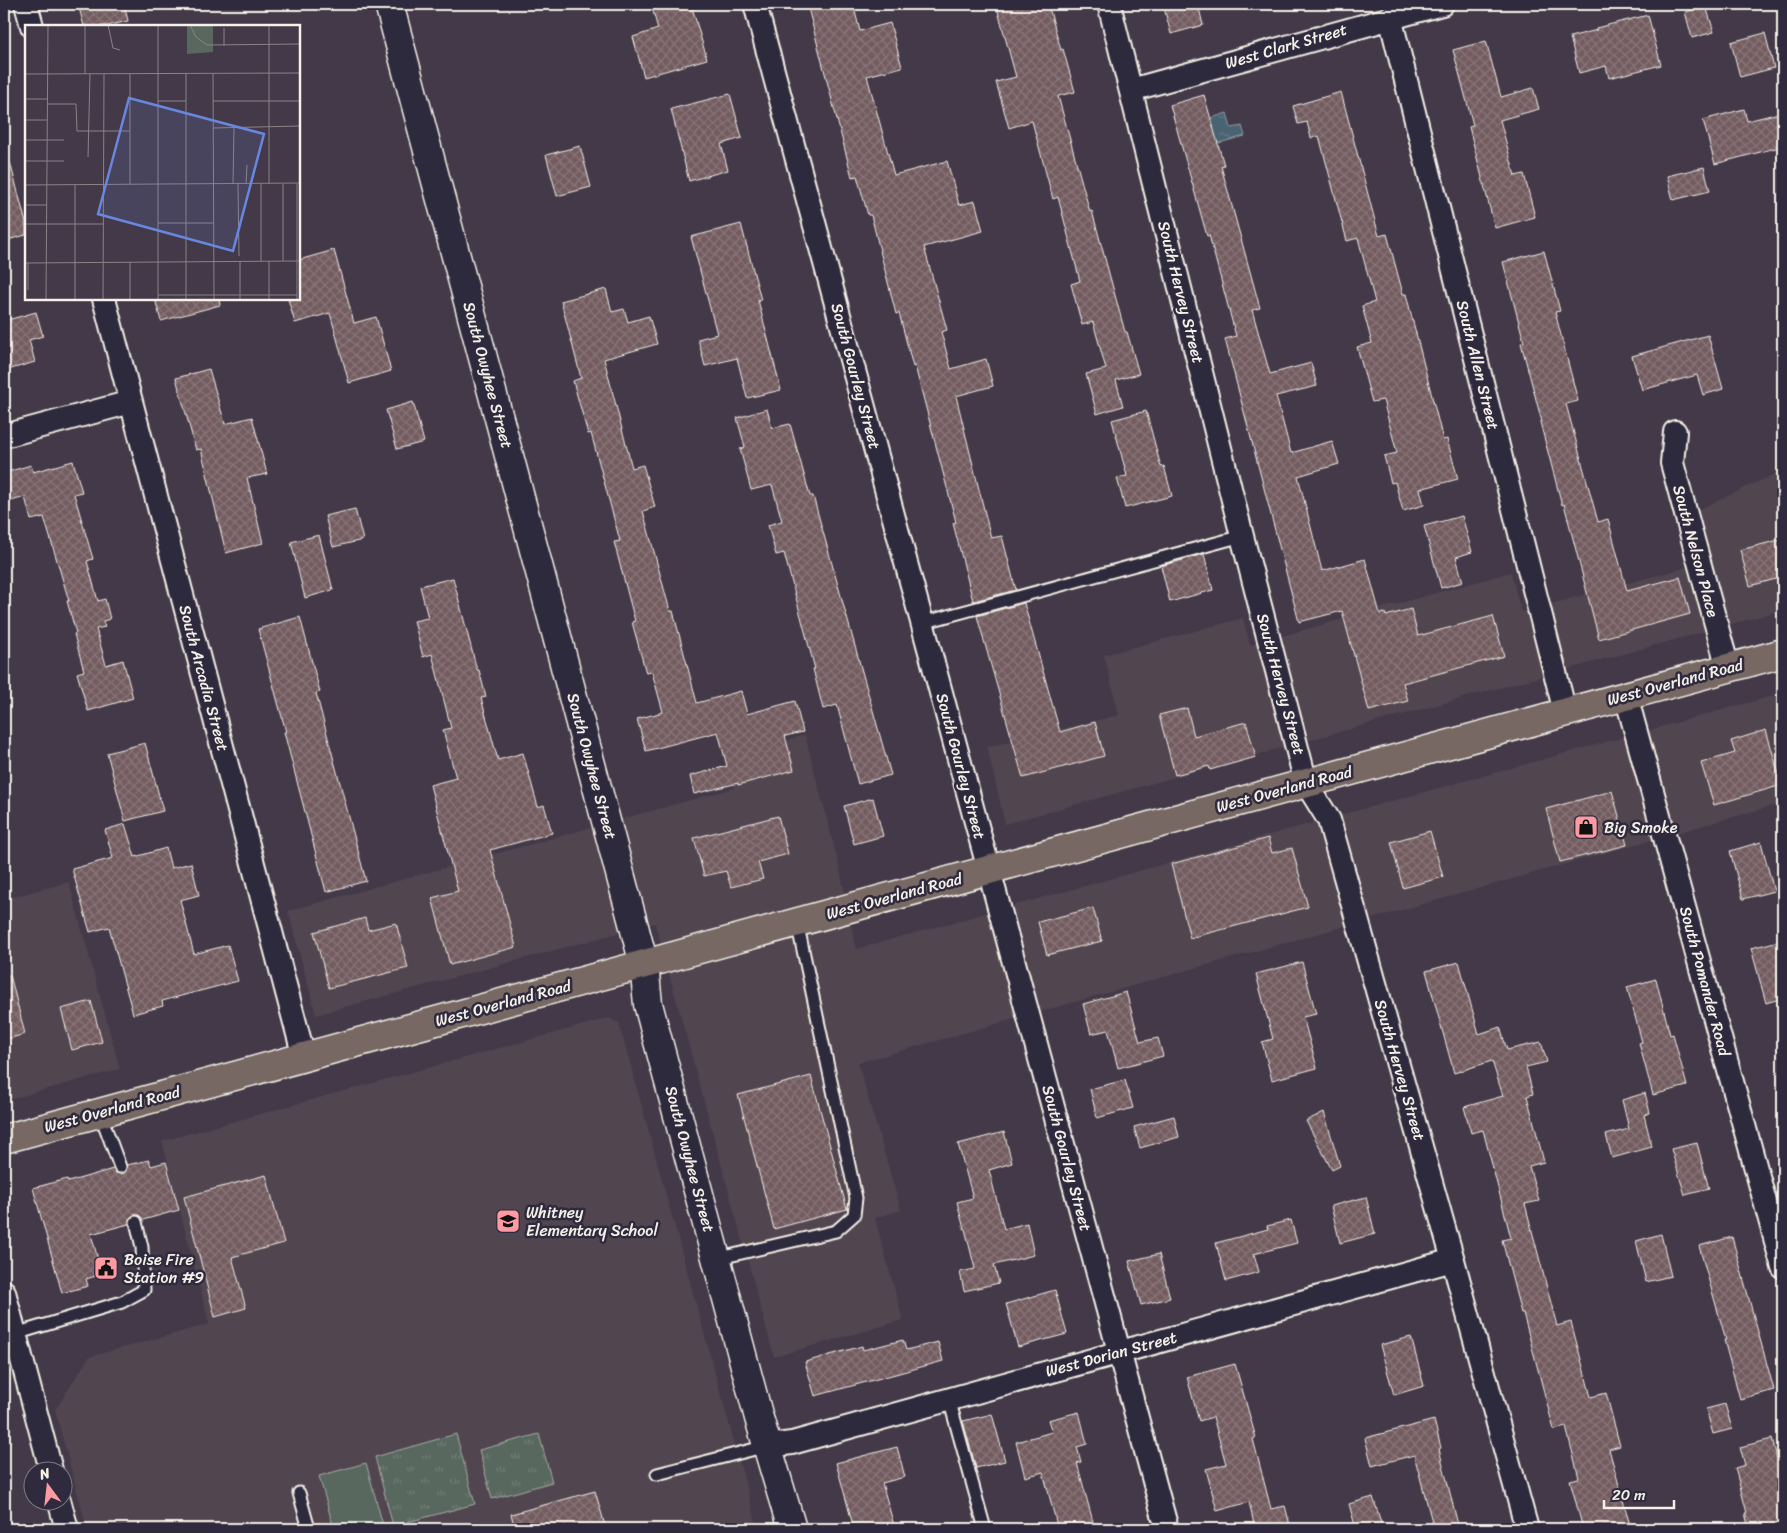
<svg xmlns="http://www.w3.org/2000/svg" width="1787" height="1533" viewBox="0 0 1787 1533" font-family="Sriracha,sans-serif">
<defs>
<pattern id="grass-tufts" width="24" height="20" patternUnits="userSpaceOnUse" patternTransform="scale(1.25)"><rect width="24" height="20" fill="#58685f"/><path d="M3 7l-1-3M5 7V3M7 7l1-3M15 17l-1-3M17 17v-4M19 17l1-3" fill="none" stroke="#717e76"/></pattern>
<pattern id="water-ripples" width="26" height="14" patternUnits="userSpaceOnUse" patternTransform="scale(1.25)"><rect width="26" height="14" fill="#4a6373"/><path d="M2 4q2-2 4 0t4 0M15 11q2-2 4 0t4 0" fill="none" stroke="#657a87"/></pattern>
<pattern id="building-cross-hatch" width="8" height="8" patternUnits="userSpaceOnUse" patternTransform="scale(1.25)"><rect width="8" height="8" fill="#735c61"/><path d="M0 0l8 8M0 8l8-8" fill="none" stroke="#887478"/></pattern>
</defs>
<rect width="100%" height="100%" fill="#433948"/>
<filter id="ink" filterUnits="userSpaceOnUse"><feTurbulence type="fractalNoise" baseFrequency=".02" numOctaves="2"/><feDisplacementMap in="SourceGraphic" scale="10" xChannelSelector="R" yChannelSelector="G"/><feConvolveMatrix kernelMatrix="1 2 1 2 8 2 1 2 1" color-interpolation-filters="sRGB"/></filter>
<g filter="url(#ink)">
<path fill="#514450" d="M1783,470V610L1005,824L987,747L1119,715L1104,655L1243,618L1250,645L1511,572L1521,612L1687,567L1674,521Z
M1783,693V803L858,1063L901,1210L875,1218L903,1320L774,1357L655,923L316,1015L288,911L734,788L728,757L805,735L840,869L856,949Z
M69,882L120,1069L4,1101V899Z
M609,1018L619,1023L758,1529H87L55,1410L89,1357L209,1324L162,1141Z"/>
<path fill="url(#grass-tufts)" stroke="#a6aca4" d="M456,1434L475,1504L393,1526L375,1457Z
M539,1434L552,1482L492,1499L479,1450Z"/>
<path fill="#58685f" stroke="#a6aca4" d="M366,1463L384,1529H334L319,1476Z"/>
<path fill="url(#water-ripples)" stroke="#8e9ca2" d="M1227,113L1231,128L1242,126L1245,136L1215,144L1208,119Z"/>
<path fill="url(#building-cross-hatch)" stroke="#f4f1e8" d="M78,4H124L128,21L107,26H84Z
M651,4H691L707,59L644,77L633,37L658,29Z
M807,4H853L860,31L890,23L902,67L867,76L894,175L947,161L959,205L975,201L983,231L924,247L947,330L941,332L951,369L986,359L993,386L956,396L991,538L1002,536L1016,590L973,601L953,523L956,522L915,366L913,367L899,313L896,314L871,215H868L857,176L852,177Z
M996,4H1048L1061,50L1063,49L1075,92L1058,96L1090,212L1092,211L1125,332H1127L1139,374L1116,380L1123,406L1097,414L1086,374L1106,369L1093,322L1082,325L1071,284L1080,281L1058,197L1053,199L1032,121L1009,128L996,82L1016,77Z
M1163,4H1198L1203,25L1171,34Z
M1706,6L1714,32L1692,38L1685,12Z
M1648,15L1661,65L1609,78L1606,66L1579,73L1570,37L1597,30L1596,28Z
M1765,33L1774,68L1740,77L1731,42Z
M1486,41L1501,97L1533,88L1539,109L1500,120L1515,176L1524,174L1535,217L1495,228L1469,127L1473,125L1453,50Z
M1341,92L1379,236L1387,234L1403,294H1406L1443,440L1447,439L1458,479L1420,489L1424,505L1403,511L1395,482L1391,483L1384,456L1397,453L1383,400L1372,402L1357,347L1372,343L1362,306L1375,302L1358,238L1347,241L1319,136L1311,138L1307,122L1298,124L1293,106Z
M730,94L742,138L721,144L728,170L689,181L671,109Z
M1204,95L1224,165L1221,166L1260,308L1252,310L1270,374L1311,363L1317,386L1276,396L1291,453L1332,441L1339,464L1298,476L1322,571L1365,559L1380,614L1385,613L1386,616L1411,609L1418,636L1493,616L1504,656L1403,683L1408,701L1369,711L1342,611L1299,622L1225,339L1236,336L1209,235L1207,236L1170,105Z
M1744,109L1747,121L1783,112V146L1715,164L1703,120Z
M580,146L591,187L557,196L546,155Z
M10,162L26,223V235L4,241V163Z
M1704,167L1710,191L1673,200L1667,176Z
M741,224L761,300H758L781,390L747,398L737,358L705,366L698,339L717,334L691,237Z
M334,250L354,323L376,317L391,371L349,383L330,313L295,323L288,299H299V260Z
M1544,251L1560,311L1555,312L1578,401L1566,404L1598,522L1608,519L1627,591L1680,577L1690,614L1599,639L1564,504L1562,505L1540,422H1542L1521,343L1524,342L1503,262Z
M606,289L612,312L624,309L628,322L649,316L657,344L604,359L632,468L643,465L655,507L643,511L670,611H673L697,703L741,691L747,714L795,701L803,732L785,736L794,770L738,785V783L694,794L690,776L727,766L718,732L646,751L637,719L663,712L652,672L646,673L632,622L635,621L614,542L620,541L591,433L588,434L573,381L581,378L561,301Z
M155,299H219L220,305L161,321Z
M36,312L43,336L29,340L35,362L4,371V321Z
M1708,335L1723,389L1703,395L1697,375L1642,390L1632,356Z
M209,369L225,424L252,417L267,474L247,478L263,543L226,553L201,449L196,450L176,378Z
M413,402L424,442L397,449L386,410Z
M767,409L772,428L790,424L810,496H813L891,775L858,784L837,705L823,709L813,669H815L784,553L776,555L768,525L782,521L772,485L751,490L740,449L745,447L737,418Z
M1146,411L1161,467L1164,466L1172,496L1125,508L1117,478L1127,476L1112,420Z
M73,461L82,492L74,494L93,559L87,561L98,601L105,599L110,619L103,621L105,627L96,629L106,665L123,660L133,698L88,711L77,673L84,671L74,634L76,633L67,601H69L44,517L31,520L25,497L8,502L4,486V473L31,465L33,472Z
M355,509L363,540L333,547L325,516Z
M1462,516L1472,552L1456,557L1463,582L1441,588L1424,526Z
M319,535L333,590L305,598L291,542Z
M1783,539V577L1750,586L1740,550Z
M1204,554L1213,590L1170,602L1161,566Z
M453,578L477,670H479L486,697L481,698L498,760L523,753L538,807L544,805L552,833L490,850L516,947L450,965L432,898L458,891L430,785L456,778L443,730L451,728L432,654L423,657L414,621L428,618L420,586Z
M1024,603L1060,732L1095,722L1104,756L1023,778L977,616Z
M300,617L320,692L316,693L366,881L326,892L284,732H286L258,629Z
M1187,708L1194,736L1246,722L1256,757L1210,770L1209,766L1175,775L1159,715Z
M1766,730L1782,785L1714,805L1701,763L1735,753L1731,741Z
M145,743L163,811L125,821L107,753Z
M1612,791L1627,845L1560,862L1546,809Z
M873,798L883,836L854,844L844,806Z
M778,816L788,854L758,862L763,879L731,887L726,871L704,876L694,838Z
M125,824L135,857L166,848L171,868L191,863L199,895L180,900L194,954L228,945L238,981L162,1001L163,1006L133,1014L109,927L90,932L72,869L113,858L105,830Z
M1430,831L1443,877L1403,888L1391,842Z
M1268,838L1272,853L1292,848L1308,907L1190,938L1171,864Z
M1761,842L1774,891L1743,899L1730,851Z
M1093,908L1102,941L1047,955L1038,922Z
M365,918L368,930L396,923L408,968L329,988L314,932Z
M1783,940V998L1766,1003L1751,948Z
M1302,962L1316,1014L1303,1017L1317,1068L1272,1080L1262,1042L1273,1039L1256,974Z
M1459,962L1479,1034L1500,1027L1507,1050L1541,1042L1547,1062L1526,1067L1533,1094L1527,1096L1544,1162L1529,1166L1539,1201L1525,1204L1557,1326L1571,1322L1591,1397L1606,1393L1620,1446L1609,1449L1631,1529H1583L1570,1480L1579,1478L1566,1427L1554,1430L1523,1313H1521L1502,1240L1511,1238L1483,1130L1471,1133L1464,1107L1503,1096L1492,1061L1454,1073L1426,971Z
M10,975L25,1034L4,1040V976Z
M1656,979L1670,1035L1673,1034L1687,1086L1653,1095L1639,1043L1642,1042L1627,987Z
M1126,992L1140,1042L1158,1038L1163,1056L1118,1068L1108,1030L1091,1034L1083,1004Z
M91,1001L102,1042L72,1050L61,1009Z
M811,1076L847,1209L774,1229L738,1095Z
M1125,1080L1133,1108L1097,1118L1090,1089Z
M1645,1093L1650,1113L1644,1115L1652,1147L1612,1158L1606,1135L1629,1129L1622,1100Z
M1324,1112L1340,1166L1332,1170L1306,1121Z
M1174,1116L1179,1137L1140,1148L1134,1127Z
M1004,1132L1012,1163L989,1170L1004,1229L1027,1223L1034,1255L994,1265L999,1283L964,1291L960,1272L975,1269L965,1229H964L957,1202L973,1198L958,1144Z
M1697,1143L1709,1189L1685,1195L1671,1149Z
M149,1160L151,1166L166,1162L179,1210L143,1220L139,1215H134L129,1219V1224L91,1234L102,1274L86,1279L88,1286L62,1293L33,1188L67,1179L68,1182L113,1169L116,1173L122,1174L126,1171L127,1165Z
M266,1175L284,1243L232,1257L246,1308L215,1317L184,1197Z
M1366,1197L1375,1234L1340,1243L1331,1206Z
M1291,1220L1297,1243L1254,1254L1259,1272L1226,1281L1216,1243L1268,1229L1267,1226Z
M1661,1234L1671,1276L1646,1282L1636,1241Z
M1732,1237L1774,1390L1740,1399L1724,1340H1726L1699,1246Z
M1159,1254L1170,1298L1141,1305L1129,1261Z
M1055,1290L1067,1334L1018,1347L1006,1304Z
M1411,1337L1424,1386L1394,1395L1380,1345Z
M903,1340L906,1350L938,1342L943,1361L815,1396L805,1362L862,1346L863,1350Z
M1235,1364L1256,1438L1253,1439L1271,1509L1285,1506L1291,1529H1255L1249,1502L1217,1511L1206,1469L1226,1464L1213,1417L1199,1421L1187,1377Z
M1725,1404L1732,1429L1713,1434L1706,1409Z
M1079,1412L1087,1444L1077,1447L1081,1462L1077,1463L1095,1529H1058L1043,1472L1025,1477L1016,1442L1052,1432L1048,1420Z
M992,1414L1005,1461L976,1468L963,1421Z
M1434,1420L1441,1448L1439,1449L1459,1529H1434L1414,1455L1372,1466L1365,1438Z
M1772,1439L1783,1480L1776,1483L1783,1512V1529H1749L1745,1513H1747L1735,1468L1745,1465L1740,1447Z
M897,1447L905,1477L882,1483L895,1529H854L836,1463Z
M595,1491L606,1529H515L511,1514Z
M1373,1497L1383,1529H1356L1349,1504Z"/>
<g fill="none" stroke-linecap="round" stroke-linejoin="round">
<g stroke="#f4f1e8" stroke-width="15">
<path id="lane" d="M922,623L1242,536
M100,1113L120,1167
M716,1259L836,1231L854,1215L856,1198L797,922
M15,1334L122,1302L144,1290L142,1247L136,1222
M949,1399L985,1529
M657,1474L767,1446
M299,1493L309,1529"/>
</g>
<g stroke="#f4f1e8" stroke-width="26">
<path id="street" d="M26,4L32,26
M755,4L1167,1529
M1109,4L1242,536L1306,783L1329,820L1453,1260L1527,1529
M1390,17L1565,712
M1131,90L1442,4
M104,299L304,1057
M1675,432L1672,463L1728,668
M4,436L131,402
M1626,696L1783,1267
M4,1292L51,1470
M767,1446L792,1443L1453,1260
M59,1500L67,1529"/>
</g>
<g stroke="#f4f1e8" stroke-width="31">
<path id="secondary" d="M389,4L644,964L648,1004L759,1418L792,1529"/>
</g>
<g stroke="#f4f1e8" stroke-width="31">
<path id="primary" d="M4,1139L1783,653"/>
</g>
<use href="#lane" stroke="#2f2a3d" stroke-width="11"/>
<use href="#street" stroke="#2f2a3d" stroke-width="22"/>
<use href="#secondary" stroke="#2f2a3d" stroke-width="28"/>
<use href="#primary" stroke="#776864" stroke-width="28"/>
</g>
</g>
<defs>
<g id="shop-square" transform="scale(1.25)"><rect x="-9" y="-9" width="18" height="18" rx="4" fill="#ff9aa2" stroke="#2f2a3d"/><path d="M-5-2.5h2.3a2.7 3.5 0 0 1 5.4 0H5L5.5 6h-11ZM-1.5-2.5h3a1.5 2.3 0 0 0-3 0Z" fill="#111"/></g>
<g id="school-square" transform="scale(1.25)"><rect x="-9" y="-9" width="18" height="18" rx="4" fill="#ff9aa2" stroke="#2f2a3d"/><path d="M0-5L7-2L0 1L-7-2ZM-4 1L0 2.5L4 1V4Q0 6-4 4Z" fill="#111"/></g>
<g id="civic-square" transform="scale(1.25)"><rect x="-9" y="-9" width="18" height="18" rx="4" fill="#ff9aa2" stroke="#2f2a3d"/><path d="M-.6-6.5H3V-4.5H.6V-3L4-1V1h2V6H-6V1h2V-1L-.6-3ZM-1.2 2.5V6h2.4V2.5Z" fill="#111"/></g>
</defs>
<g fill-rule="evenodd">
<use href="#shop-square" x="1586" y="827"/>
<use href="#school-square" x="508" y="1221"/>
<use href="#civic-square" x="106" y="1268"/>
</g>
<g text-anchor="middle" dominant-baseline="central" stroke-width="5" stroke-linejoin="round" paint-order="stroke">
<g font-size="16" fill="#f4f1e8" stroke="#2f2a3d">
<text transform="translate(1286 46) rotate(-16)">West Clark Street</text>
<text transform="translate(1181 292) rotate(76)">South Hervey Street</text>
<text transform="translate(1478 365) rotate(76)">South Allen Street</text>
<text transform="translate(488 375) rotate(75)">South Owyhee Street</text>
<text transform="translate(856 376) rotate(75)">South Gourley Street</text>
<text transform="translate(1696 551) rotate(75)">South Nelson Place</text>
<text transform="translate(204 678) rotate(75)">South Arcadia Street</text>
<text transform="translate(1675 682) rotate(-15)">West Overland Road</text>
<text transform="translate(1281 684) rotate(75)">South Hervey Street</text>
<text transform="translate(592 766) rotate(75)">South Owyhee Street</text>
<text transform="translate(961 766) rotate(75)">South Gourley Street</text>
<text transform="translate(1284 789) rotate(-15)">West Overland Road</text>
<text transform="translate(894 896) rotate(-15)">West Overland Road</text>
<text transform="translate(1705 981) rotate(75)">South Pomander Road</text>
<text transform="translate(503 1003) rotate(-15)">West Overland Road</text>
<text transform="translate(1400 1070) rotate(74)">South Hervey Street</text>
<text transform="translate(112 1109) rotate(-15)">West Overland Road</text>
<text transform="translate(1067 1158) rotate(75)">South Gourley Street</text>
<text transform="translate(690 1159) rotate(75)">South Owyhee Street</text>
<text transform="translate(1111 1354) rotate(-15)">West Dorian Street</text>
</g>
<g font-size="16" fill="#f4f1e8" stroke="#2f2a3d" text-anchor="start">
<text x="1604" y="827">Big Smoke</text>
<text x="526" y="1212">Whitney<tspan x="526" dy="18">Elementary School</tspan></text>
<text x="124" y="1259">Boise Fire<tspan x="124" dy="18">Station #9</tspan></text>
</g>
</g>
<g transform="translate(25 25)">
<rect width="275" height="275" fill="#433948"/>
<path d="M162,0H188V27L162,29Z" fill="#58685f"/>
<path fill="none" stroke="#8a8388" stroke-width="1" d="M60,0V49M83,0L88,23L95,25M165,0L171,12L182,20L275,19M199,21V3M161,48V275M188,48L189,275M0,49L275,48M0,74H22M133,76H161M188,76H275M22,79H51L52,106H105M0,95H22M188,103L275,101M0,115H39M63,132L65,49M0,136H39M105,159V49M208,159L209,103M213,159L214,231M221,159L222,140M236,159V236M244,159V0M258,159V236M272,159V275M0,160L275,158M50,160V275M0,180H22M133,198H188M0,199H78M215,236V275M244,236V275M105,237V275M0,238L275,236M3,265V238M133,270H272M21,275L23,0M78,275L79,49M133,275V0"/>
<path fill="#6887de" fill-opacity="0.15" stroke="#6887de" stroke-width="2.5" d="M104,73L239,109L208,226L73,189Z"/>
<rect width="275" height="275" fill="none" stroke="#f4f1e8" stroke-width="2.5"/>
</g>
<rect width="1787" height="1533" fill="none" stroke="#2f2a3d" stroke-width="20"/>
<rect x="10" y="10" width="1767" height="1513" fill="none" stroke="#f4f1e8" stroke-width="2" filter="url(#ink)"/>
<g transform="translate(48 1486) rotate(345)"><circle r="24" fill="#2f2a3d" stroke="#7e7a81"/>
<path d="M0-4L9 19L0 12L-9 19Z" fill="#ff9aa2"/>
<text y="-8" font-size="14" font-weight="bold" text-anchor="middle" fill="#f4f1e8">N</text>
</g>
<path d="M1604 1500v8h70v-8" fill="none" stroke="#f4f1e8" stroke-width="2.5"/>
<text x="1612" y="1500" font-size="15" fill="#f4f1e8" stroke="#2f2a3d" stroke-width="4" paint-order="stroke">20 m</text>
</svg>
